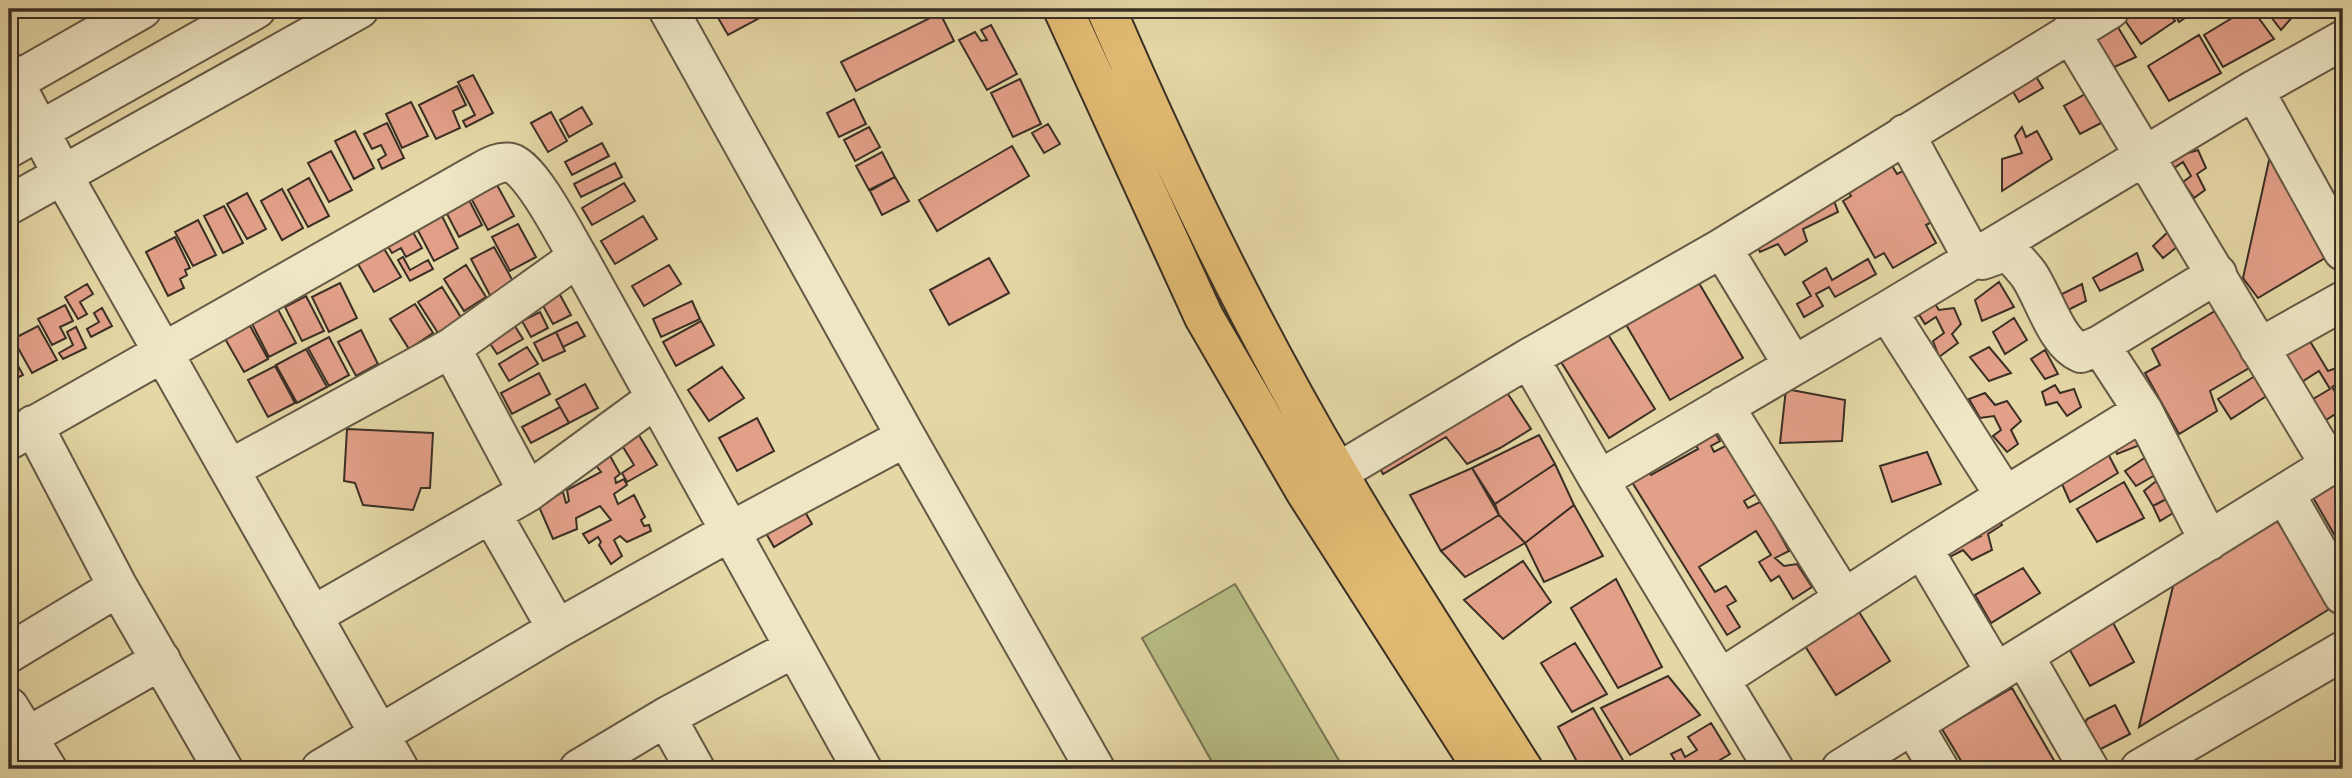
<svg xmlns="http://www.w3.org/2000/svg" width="2352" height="778" viewBox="0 0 2352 778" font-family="Vollkorn,serif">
<rect width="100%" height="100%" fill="#e5d8a6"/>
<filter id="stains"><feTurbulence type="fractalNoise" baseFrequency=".00286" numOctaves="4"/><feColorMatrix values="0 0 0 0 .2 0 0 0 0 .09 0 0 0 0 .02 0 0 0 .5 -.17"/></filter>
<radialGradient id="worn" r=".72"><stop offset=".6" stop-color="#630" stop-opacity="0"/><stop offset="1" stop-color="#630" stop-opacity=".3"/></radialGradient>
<path fill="#b7be85" stroke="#787655" stroke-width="2" d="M1235,584L1344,769H1216L1142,638Z"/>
<path fill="#e3a089" stroke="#3a2f25" stroke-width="2" d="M713,9H767L769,13L728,35Z
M2125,9H2167L2175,21L2141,44L2120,13Z
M2172,9H2198L2179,22Z
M2247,9H2252L2274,39L2223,67L2204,35Z
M2265,9H2293L2296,13L2281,30Z
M940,13L954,41L856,91L841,62Z
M2116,24L2136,57L2110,69L2091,40Z
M991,25L1017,74L987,90L959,40L975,32L981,41L987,40L981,30Z
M2199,35L2221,73L2169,101L2148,66Z
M2029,65L2043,88L2019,102L2005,78Z
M473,75L493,113L466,127L463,121L475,115L458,82Z
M1020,79L1041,124L1013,137L991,93Z
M457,86L466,105L453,111L460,128L436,139L419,105Z
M2089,92L2105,121L2080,134L2064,106Z
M854,99L866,124L839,137L827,113Z
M411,102L428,136L402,148L386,114Z
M582,107L592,124L569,137L560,120Z
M551,112L567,141L548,152L531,123Z
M387,123L404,158L382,169L378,160L386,155L381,145L372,149L364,134Z
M1048,124L1060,144L1044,153L1032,133Z
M869,127L880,147L855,161L844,140Z
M2022,127L2026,137L2037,131L2052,159L2002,191V159L2022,153L2015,136Z
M355,131L374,168L354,179L335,141Z
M602,143L609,156L572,175L565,162Z
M1012,146L1029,176L937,231L919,200Z
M2272,147L2332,254L2258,298L2243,278Z
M2164,150L2182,155L2198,150L2206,168L2197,174L2205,190L2194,198L2183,182L2191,176L2183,162L2174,168Z
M331,151L352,190L329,202L308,163Z
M882,152L895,177L869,190L856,166Z
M1888,159L1897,174L1903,171L1932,222L1926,225L1936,243L1893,268L1884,253L1875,258L1843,201L1851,196L1844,184Z
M615,163L622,177L581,197L574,184Z
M895,177L909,201L882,215L870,191Z
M309,178L329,216L308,227L288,190Z
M624,183L635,201L592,225L582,208Z
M497,185L514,216L488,230L471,198Z
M282,189L303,228L282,240L261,201Z
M1831,192L1838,212L1803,229L1807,241L1785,255L1778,244L1760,252L1753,236Z
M247,193L266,229L247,239L227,204Z
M469,200L482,225L459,237L446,212Z
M224,206L243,243L223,253L204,216Z
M439,210L458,248L434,261L414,223Z
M643,216L657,239L615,264L601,241Z
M198,220L216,255L193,266L175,232Z
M518,224L536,257L510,271L492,237Z
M410,227L422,248L406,257L401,248L392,253L384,240Z
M2169,231L2177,247L2163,258L2153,246Z
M175,237L190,268L185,270L187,275L180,279L184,288L168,296L146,252Z
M380,242L401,277L374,292L354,257Z
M494,247L519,292L495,305L471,259Z
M2137,253L2143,270L2100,291L2093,278Z
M403,257L410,270L428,260L433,269L410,281L398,260Z
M989,258L1009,293L949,325L930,290Z
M1868,259L1876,274L1835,297L1829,287L1816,294L1823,306L1804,317L1797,304L1811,296L1803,282L1826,268L1832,280Z
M466,265L486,297L464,311L444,279Z
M669,265L681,284L644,306L632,286Z
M1696,278L1743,358L1670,400L1624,321Z
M1999,282L2014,307L1982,321L1975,300Z
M340,283L357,318L329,332L312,297Z
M87,284L93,294L80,302L87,314L78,319L65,297Z
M2082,284L2086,301L2066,311L2060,295Z
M442,287L462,319L438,333L418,302Z
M559,293L571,315L553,324L541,302Z
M306,296L324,331L302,341L285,307Z
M1931,298L1939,310L1954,308L1961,324L1952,334L1958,343L1939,357L1933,341L1944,333L1936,317L1925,324L1916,310Z
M692,301L700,319L661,337L653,319Z
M275,304L296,343L269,357L249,318Z
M415,304L433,333L409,349L390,319Z
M65,305L73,321L60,327L66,338L52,345L38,319Z
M102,308L112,326L91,337L87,329L99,322L94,313Z
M2220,308L2249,368L2210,391L2217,411L2179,434L2145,373L2160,365L2152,349Z
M540,312L548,328L531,337L522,321Z
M2014,318L2027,340L2005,354L1993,332Z
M511,320L523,339L497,354L485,336Z
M701,321L714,345L676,366L663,342Z
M577,322L585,336L563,347L556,332Z
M249,324L268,359L244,372L224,337Z
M1602,325L1655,409L1609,438L1556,354Z
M38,326L57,360L32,373L13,339Z
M76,327L86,348L63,359L59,353L73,345L67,332Z
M361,330L378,364L356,376L338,342Z
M556,332L565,351L543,361L534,343Z
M2305,333L2328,371L2342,366L2343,369V380L2332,387L2343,404V409L2326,420L2313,399L2330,389L2319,371L2300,383L2279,349Z
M329,337L349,375L329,386L308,348Z
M527,347L538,364L509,381L499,364Z
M1989,347L2011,373L1989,381L1970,357Z
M9,349L23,375L9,382Z
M306,349L327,387L297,403L276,365Z
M2045,350L2058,374L2045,379L2031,359Z
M275,366L295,403L268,417L248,380Z
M722,367L744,398L709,421L688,390Z
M539,373L550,394L512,414L501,393Z
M2255,376L2268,395L2231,419L2218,399Z
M585,384L598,408L569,423L556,400Z
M1502,385L1531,429L1500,448L1467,464L1446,437L1383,474L1376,461Z
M2055,385L2060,393L2074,389L2081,407L2067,416L2057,402L2046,405L2042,392Z
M1786,389L1845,400L1842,441L1780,443Z
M1985,393L1995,405L2007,401L2021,421L2011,430L2018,444L2007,452L1993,436L2001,430L1994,416L1980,418L1969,399Z
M560,407L569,423L531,443L522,427Z
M757,418L774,451L737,471L719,438Z
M1709,422L1720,441L1711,446L1714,452L1729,444L1756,494L1744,501L1748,508L1762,501L1789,551L1775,558L1784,566L1797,564L1812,587L1793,599L1779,576L1771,581L1759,562L1771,555L1756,531L1699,567L1715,592L1726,586L1736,601L1727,606L1740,627L1727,635L1627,474L1643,463L1651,475L1698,449L1689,432Z
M2133,427L2140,445L2117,454L2112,438Z
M347,429L433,433L430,488H421L413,510L363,505L355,483L344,481Z
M637,432L657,465L627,482L622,473L634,465L620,442Z
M1539,435L1555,464L1495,504L1472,468Z
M2103,444L2118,473L2070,502L2058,475Z
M1927,452L1941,484L1892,502L1880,466Z
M609,454L620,474L615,478L616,483L624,479L627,485L614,494L618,504L634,495L645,517L641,520L644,526L649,525L651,531L627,542L620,536L614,540L622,556L611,564L599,545L601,542L598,537L589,543L583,534L611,520L600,506L576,518L577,529L553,539L540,509L542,504L563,492L566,503L569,501L567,490L601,472L594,463Z
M2146,457L2155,475L2136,486L2125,471Z
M1555,464L1574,505L1525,543L1499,515L1495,504Z
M1472,468L1499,515L1441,551L1410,495Z
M2161,477L2170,497L2153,506L2144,491Z
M2343,477V550L2311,494Z
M2124,482L2144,518L2097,542L2077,509Z
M2170,497L2178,510L2160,521L2153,506Z
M801,505L812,524L774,547L763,528Z
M1574,505L1603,556L1544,582L1525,543Z
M1994,511L2002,525L1988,534L1992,550L1972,560L1963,550L1948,558L1941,546L1965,544L1981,536L1976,524Z
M1499,515L1525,543L1465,577L1441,551Z
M2276,519L2331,608L2139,727L2176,574Z
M1523,561L1551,602L1503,639L1464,600Z
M2023,568L2040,593L1991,623L1975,595Z
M1616,579L1662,667L1618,688L1571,608Z
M1859,612L1890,661L1836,695L1805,646Z
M2112,621L2134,662L2090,686L2067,645Z
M1575,643L1607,694L1572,712L1541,663Z
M1668,676L1700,715L1630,755L1601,708Z
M2012,688L2059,769H1966L1942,729Z
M2115,705L2130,734L2093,753L2081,732L2087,719Z
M1593,708L1628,769H1581L1558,727Z
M1711,723L1730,754L1705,769H1668L1677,764L1671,754L1681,749L1685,757L1697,750L1688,737Z"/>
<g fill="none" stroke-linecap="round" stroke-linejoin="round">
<g stroke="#655945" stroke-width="42">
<path id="minor" d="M668,9L906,437L1095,769
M2070,32L2330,465
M9,72L62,174L399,769
M9,85L142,9
M2254,90L2343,251
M1905,134L1971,255L1982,260L2002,253L2011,254C2017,261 2024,268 2029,275C2044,297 2056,343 2081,353L2100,345L2217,274
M9,148L256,9
M9,205L359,9
M1722,248L1793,365
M1887,311L2005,496
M2100,345L2143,411L2209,541
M451,348L528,492
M2259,348L2343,301
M1529,358L1599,480L1774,769
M1724,406L1844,599
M33,425L118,587L223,769
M9,440L475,175C485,170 498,160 511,163C531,168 566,237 578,257L862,769
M230,469L451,348L578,257
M1337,473L1529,358L1722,248L2110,9
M1599,480L1887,311L2254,90L2343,40
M2285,494L2343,595
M491,513L557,629
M1922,548L1996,673
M312,616L528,492L656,398
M9,653L118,587
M2024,656L2089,769
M1720,679L1922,548L2143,411
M9,707L47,769
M666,717L695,769
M1913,725L1939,769
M27,737L161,660
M321,769L557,629L731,531L906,437
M579,769L666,717L794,648
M1841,769L2343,457
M2140,769L2343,651"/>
</g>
<g stroke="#3a2f25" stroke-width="42">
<path id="major" d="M1063,9L1204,317L1305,491L1483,769
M1106,9C1174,167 1250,324 1338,473C1396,573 1461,671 1523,769"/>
</g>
<use href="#minor" stroke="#eee6c5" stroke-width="38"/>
<use href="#major" stroke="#e2bc73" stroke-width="38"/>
</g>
<rect width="2352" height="778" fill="none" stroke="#e5d8a6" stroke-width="35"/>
<rect x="10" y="10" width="2331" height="757" fill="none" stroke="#3a2f25" stroke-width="3.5"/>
<rect x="18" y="18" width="2317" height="743" fill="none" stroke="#3a2f25" stroke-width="2"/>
<rect width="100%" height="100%" filter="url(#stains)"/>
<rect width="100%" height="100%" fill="url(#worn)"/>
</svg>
